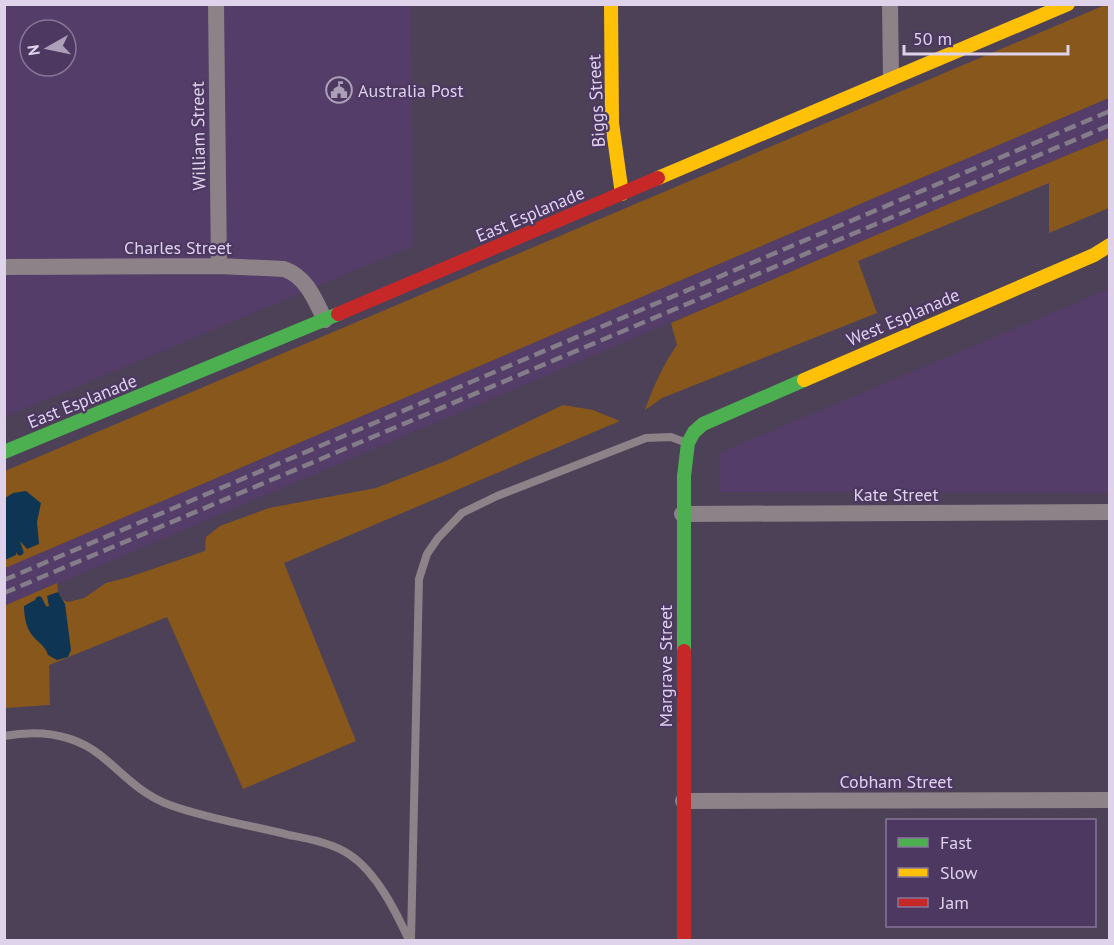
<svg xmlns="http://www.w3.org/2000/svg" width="1114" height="945" viewBox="0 0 1114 945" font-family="'PT Sans',sans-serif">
<rect width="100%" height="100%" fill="#4d4158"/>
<path fill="#543d68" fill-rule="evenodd" d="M5,5H411L413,246L5,417ZM30,30H66V66H30Z
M1109,98V138L951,203L5,606V568Z
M1109,289V493L720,492L719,453Z"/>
<path fill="#87571c" d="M1105,5H1109V98L5,568V471Z
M1109,138V208L1049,233V183L858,261L877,313L662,398L645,410C653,387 663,365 677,345L671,323L951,203Z
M563,405L593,410L620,421L284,563L356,741L243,789L167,617L49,665L50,705L5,708L4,606L57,583L58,592L63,600L68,602L84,598L106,583L129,577L205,551L206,537L220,526L269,508L376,488L448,460Z"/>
<path fill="#0f3555" d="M26,491L41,503L37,522L39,544L27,549L21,542L17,543L16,555L5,560V498L13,493Z
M58,592L65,604L71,650L68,657L57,660L48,655C45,645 38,643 32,635C26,628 24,615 24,606L35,600L44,607L49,606L47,596Z"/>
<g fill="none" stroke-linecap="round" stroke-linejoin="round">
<path stroke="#0f3555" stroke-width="7" d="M14,535L20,552
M39,600L45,612"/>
<path stroke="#8d8288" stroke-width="8" d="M4,736C38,730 72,733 100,755C123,773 141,795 170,805C208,819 250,825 289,835C309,839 333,843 350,855C377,873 396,912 409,940
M411,940L419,579L427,554L438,538L462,513L497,496L646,438L671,437L687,443"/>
<path stroke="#8d8288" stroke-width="16" d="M216,4L219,266
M890,4L891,78
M4,267L219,266L284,269C307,277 315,300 325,320
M682,514L1110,512
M683,801L1110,800"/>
<path stroke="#4caf50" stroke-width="14" d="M4,452L338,314
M684,651V476L688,443L694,432L703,424L804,380"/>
<path stroke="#ffc107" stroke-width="14" d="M611,4L612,123L622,194
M658,178L1068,4
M804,380L1094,255L1110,245"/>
<path stroke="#c62828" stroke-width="14" d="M338,314L658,178
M684,651V940"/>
<path stroke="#847c88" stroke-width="4.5" stroke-dasharray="12 6" stroke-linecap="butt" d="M4,580L1110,111
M4,593L1110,125"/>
</g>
<defs>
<g id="civic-ring" transform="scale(1.35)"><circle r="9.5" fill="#4d3861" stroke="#aca0b8" stroke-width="1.5"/><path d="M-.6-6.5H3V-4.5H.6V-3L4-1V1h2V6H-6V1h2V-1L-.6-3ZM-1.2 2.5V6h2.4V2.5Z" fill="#aca0b8"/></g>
</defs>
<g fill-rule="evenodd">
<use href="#civic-ring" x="339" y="90"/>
</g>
<g text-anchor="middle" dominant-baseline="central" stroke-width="4.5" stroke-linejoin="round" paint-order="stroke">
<g font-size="18" fill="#dfd3ec" stroke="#4d3861" text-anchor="start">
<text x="358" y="90">Australia Post</text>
</g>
<g font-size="18" fill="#dfd3ec" stroke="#4d3861">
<text transform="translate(596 101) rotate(-93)">Biggs Street</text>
<text transform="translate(198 136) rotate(-91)">William Street</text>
<text transform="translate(530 214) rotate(-23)">East Esplanade</text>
<text x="178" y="247">Charles Street</text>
<text transform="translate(903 317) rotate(-23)">West Esplanade</text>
<text transform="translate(82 401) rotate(-22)">East Esplanade</text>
<text x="896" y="494">Kate Street</text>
<text transform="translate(665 666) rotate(-90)">Margrave Street</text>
<text x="896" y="781">Cobham Street</text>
</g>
</g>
<rect width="1114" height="945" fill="none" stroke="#dfd3ec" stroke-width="12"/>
<rect x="886" y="819" width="210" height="108" fill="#4d3861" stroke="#877699" stroke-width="1.5"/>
<rect x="898" y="838" width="30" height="9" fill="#4caf50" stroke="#877699" stroke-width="1.5"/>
<text x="940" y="849" font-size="18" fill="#dfd3ec">Fast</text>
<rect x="898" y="868" width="30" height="9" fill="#ffc107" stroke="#877699" stroke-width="1.5"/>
<text x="940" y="879" font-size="18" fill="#dfd3ec">Slow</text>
<rect x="898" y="898" width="30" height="9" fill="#c62828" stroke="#877699" stroke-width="1.5"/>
<text x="940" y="909" font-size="18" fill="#dfd3ec">Jam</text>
<g transform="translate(48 48) rotate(261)"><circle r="28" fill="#4d3861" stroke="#877699" stroke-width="1.5"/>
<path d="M0-4.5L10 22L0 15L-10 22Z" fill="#aca0b8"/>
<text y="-9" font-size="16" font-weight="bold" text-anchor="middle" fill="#dfd3ec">N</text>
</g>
<path d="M904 45v9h164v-9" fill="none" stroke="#dfd3ec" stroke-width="3"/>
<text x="913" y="45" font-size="18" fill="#dfd3ec" stroke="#4d3861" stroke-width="4.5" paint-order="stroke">50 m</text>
</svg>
